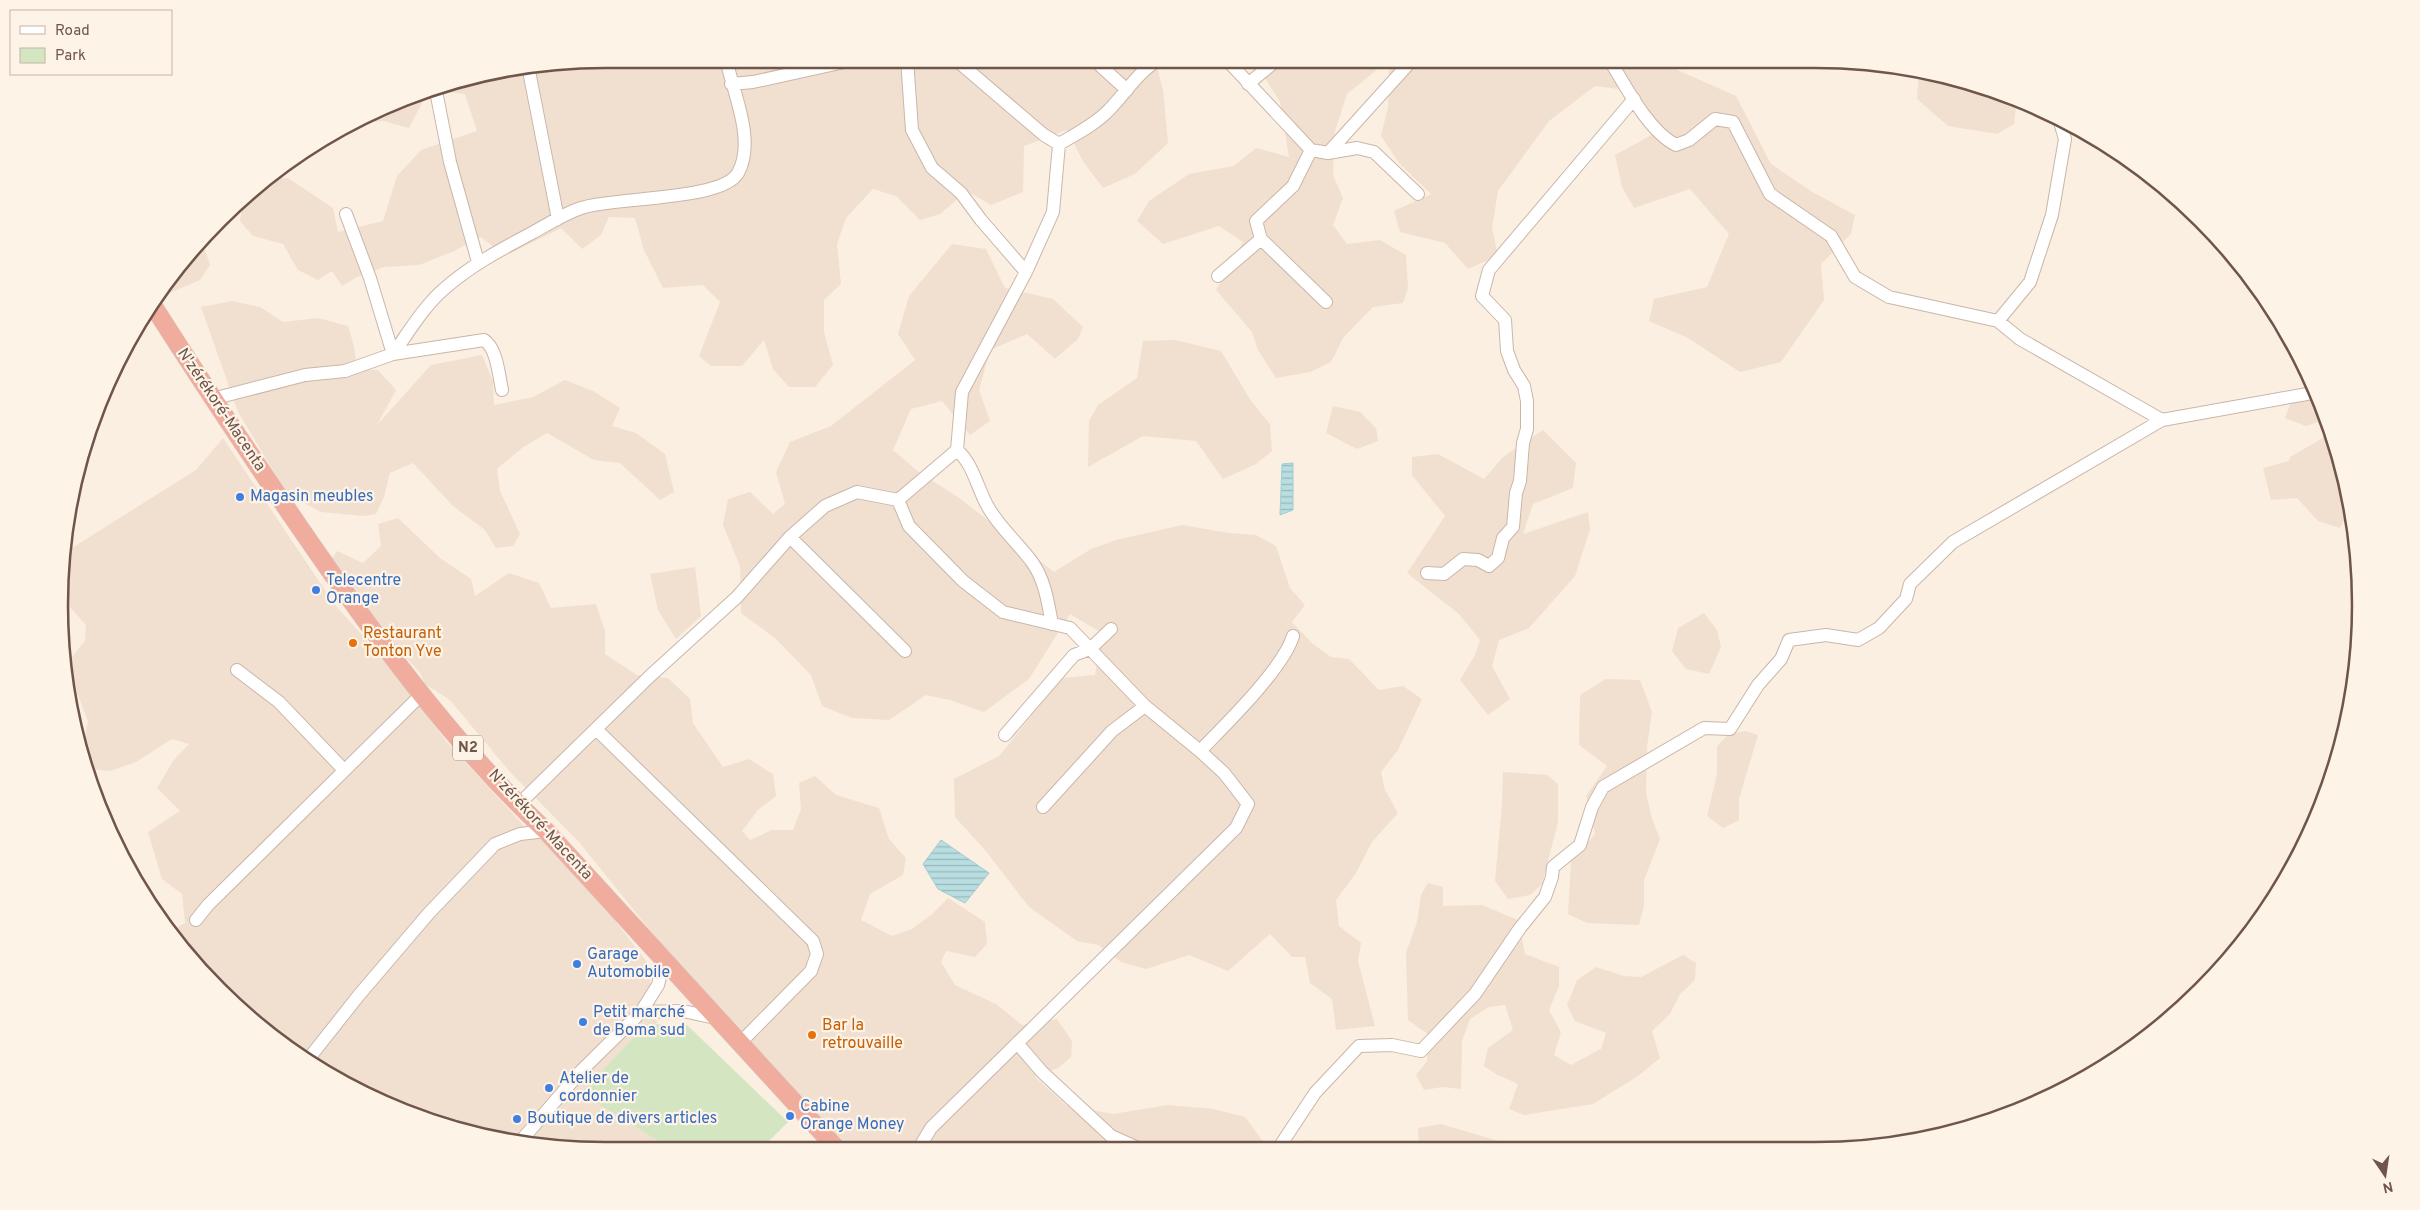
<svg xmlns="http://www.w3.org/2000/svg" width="2420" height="1210" viewBox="0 0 2420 1210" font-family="Overpass,sans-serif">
<defs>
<pattern id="water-rules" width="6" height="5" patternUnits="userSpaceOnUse" patternTransform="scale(1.25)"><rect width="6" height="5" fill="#b8dee2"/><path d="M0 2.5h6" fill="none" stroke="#9ab7b9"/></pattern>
</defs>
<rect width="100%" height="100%" fill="#faefe1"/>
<path fill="#f1e0d0" d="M605,59H1155L1163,90L1168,143L1135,174L1103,188L1084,163L1067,130L1024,146L1023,192L991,205L967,191L940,214L920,220L896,196L873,189L846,218L837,244L841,284L824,300V332L833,365L815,387H789L773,369L764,340L742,366H711L699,356L720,302L703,285L663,288L644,250L635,218L609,217L601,235L582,249L561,228L505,256L481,237L452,252L419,265L384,267L357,277L342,286L332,271L318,280L298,270L283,244L253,236L240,221L243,199L265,179L288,178L333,208L338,232L383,221L397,176L421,150L477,131L465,94L429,90L409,128L383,121L350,124L429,88L499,69Z
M1243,59H1667L1673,68L1736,96L1771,164L1814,193L1855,215L1851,234L1821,264L1824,300L1781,362L1740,372L1688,338L1649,321L1654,299L1707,287L1729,234L1690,189L1634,208L1622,187L1615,155L1657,132L1635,91L1595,86L1549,121L1498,191L1492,228L1498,256L1468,269L1445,243L1400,232L1394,211L1431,194L1399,163L1381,136L1388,107L1389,60L1347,94L1335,131L1333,175L1343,198L1333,225L1347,244L1380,240L1406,255L1408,288L1403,303L1373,307L1343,338L1331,362L1310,372L1276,378L1258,350L1252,332L1216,290L1243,242L1219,226L1163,244L1137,221L1149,201L1189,174L1234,166L1256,148L1289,157L1280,102L1265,78Z
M1922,69L2017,98L2014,124L1997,134L1948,126L1917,99L1919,71Z
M201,238L210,265L200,280L165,295L161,291Z
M952,244L986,249L1005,288L1053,299L1083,327L1078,339L1055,359L1027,334L990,350L979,390L990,421L970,435L942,401L911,409L893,450L920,473L958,497L1054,572L1091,549L1116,540L1182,525L1229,533L1256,535L1276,546L1290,588L1305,605L1292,622L1313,644L1331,657L1349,659L1379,690L1403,686L1422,699L1398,750L1381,772L1385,790L1398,813L1372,842L1356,873L1336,900L1339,926L1361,943L1358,961L1375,1026L1336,1030L1332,999L1310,983L1305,957H1292L1270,934L1228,971L1189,955L1146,969L1121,962L1098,945L1077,941L1029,907L985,850L955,817L954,779L999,756L1062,678L1095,675L1102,633L1070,614L1029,679L984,712L950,700L926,695L889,720L852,718L822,706L811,675L776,639L741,613L740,566L723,525L728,499L750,492L773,514L785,504L776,472L790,442L831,426L915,360L898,334L909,296Z
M232,301L260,307L283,322L318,318L348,326L354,346L357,370H378L396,390L377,425L431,365L482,355L493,381L494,405L533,397L565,380L593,391L620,408L612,426L636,433L665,454L674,492L660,500L620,463L594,460L547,433L522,448L497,469L500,491L520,534L513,546L496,548L485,530L453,506L413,463L390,473L384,497L376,514L363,516L321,512L287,494L238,412L201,307Z
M1175,340L1221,351L1251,401L1270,424L1272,451L1256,464L1223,479L1196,441L1143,436L1088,467L1089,421L1098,405L1137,378L1143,341Z
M2320,398L2351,499V506L2340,528L2318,521L2297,498L2271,500L2263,468L2289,461L2290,457L2323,438L2324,420L2306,426L2285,418L2291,402Z
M1333,406L1360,412L1376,428L1378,441L1357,449L1326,433Z
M1543,430L1576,463L1573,488L1533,504L1523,534L1588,512L1590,529L1575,576L1529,628L1499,640L1492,666L1510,699L1488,715L1460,680L1475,655L1480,640L1459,614L1407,573L1445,516L1412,475V457L1438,454L1484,479L1503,457Z
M223,438L335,605L394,671L446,741L525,827L543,838L569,861L647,962L657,1023L591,1099L697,1151H605L498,1141L396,1110L302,1059L245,1015L171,937L168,932L185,923L182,894L162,879L148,832L180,811L157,788L173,761L189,744L172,739L136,762L110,771L92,769L83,750L88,721L74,685L71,658L85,641L86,625L68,605L61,584L64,553L196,470Z
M398,518L440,558L471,579L475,596L509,573L539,583L551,608L596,604L605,631V654L637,675L668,678L690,699L693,723L723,767L749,759L773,774L776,796L758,810L742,831L750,840L772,830H793L801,809L799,783L815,776L836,795L879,808L889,839L906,858L903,875L870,894L861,920L892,936L912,929L931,915L948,898L985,922L987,944L975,957L946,951L941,962L955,985L996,1004L1022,1025L1057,1019L1072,1041L1071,1057L1058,1068L1035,1077L1066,1105L1113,1114L1168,1105L1213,1109L1245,1117L1265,1144L1309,1140L1333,1149L851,1150L665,949L579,842L510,772L450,700L425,684L420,673L375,623L331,560L337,551L363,563L381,546L378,524Z
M695,567L701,616L676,639L658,610L650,574Z
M1704,613L1717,630L1721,647L1709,674L1686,669L1672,651L1678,628Z
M1606,679L1640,680L1652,712L1647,747L1646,793L1652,819L1660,839L1644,880V906L1639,925L1587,923L1568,914L1571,862L1595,834L1586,796L1607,766L1579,745L1580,695Z
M1746,731L1758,735L1739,799V820L1723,828L1707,816L1717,774V746L1729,734Z
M1503,772L1547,775L1558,784V822L1542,884L1530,895L1508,899L1495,881L1502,805Z
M1428,883L1443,887V906L1482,905L1518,920L1525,954L1559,967V986L1549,1010L1561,1032L1554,1055L1571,1065L1601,1049L1606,1033L1575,1021L1567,1005L1577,980L1596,967L1624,976L1641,977L1683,955L1696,963L1695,980L1680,994L1670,1014L1652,1031L1660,1058L1638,1076L1593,1104L1524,1115L1509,1109L1518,1084L1496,1074L1484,1066L1488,1048L1513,1030L1505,1005L1489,1007L1470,1019L1462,1041L1461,1089L1442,1087L1424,1090L1416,1075L1427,1061L1429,1035L1408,1020L1406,953L1417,922L1421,895Z
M1441,1124L1512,1145V1148H1419L1418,1128Z"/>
<path fill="#d3e6c1" d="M647,1024L687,1025L788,1122L759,1151H675L581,1093Z"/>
<path fill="url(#water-rules)" stroke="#9fced3" d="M1293,463V510L1280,515L1282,464Z
M941,840L989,873L965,903L938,889L923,864Z"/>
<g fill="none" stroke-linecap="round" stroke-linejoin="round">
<path stroke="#9fced3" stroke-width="3" d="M68,696L74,702L82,732L78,739"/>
<g stroke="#c9b6a9" stroke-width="14">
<path id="minor" d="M907,59L912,130L932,168L961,193L981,220L1026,272
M1093,59L1127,90
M1226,59L1311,150L1328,153L1357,148L1374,152L1418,194
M1609,59C1625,85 1648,131 1676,145L1689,140L1715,119L1733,122L1770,194L1831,236L1855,277L1889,297L1998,321L2020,339L2162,420L2318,392
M528,66L558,219
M731,84L753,82L858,59
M1248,84L1278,59
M435,86L450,162L478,262
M1059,144C1076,134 1094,125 1108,111C1126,93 1138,71 1160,59
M1328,153L1413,59
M1261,239L1326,302
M1218,276L1261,239L1256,221L1293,186L1311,150
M1998,321L2030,282L2052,215L2065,139L2059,119
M393,354C408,333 424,306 444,289C470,266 500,250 530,234C547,225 563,214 581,208C612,197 722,201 738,173C756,141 733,92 726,59
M393,354L484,340C497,348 499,376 502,390
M212,399L305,375L345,371L393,354L370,278L346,214
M957,450C974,465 977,488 988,507C1000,528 1018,543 1032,562C1045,580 1048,603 1052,624
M898,500L909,526L963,581L1003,612L1070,628L1145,706L1200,751L1224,773L1248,804L1236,828L931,1128L918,1150
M790,537L905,651
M1427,573L1444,574L1463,559L1478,560L1489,566L1498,558L1503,538L1513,527L1516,493L1520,481L1523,443L1527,429V401L1524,386L1514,370L1507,351L1505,320L1482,296L1489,270L1634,99
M237,670L279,702L344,770
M597,730L813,941L817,954L811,971L739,1044
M1005,735L1074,655L1090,649L1111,629
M1200,751C1225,725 1283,669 1293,636
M518,805L650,676L737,597L790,537L825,506L857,492L898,500L957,450L962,392L1026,272L1053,212L1059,144L1044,135L955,59
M1043,807L1112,731L1145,706
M196,920L208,905L421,695
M641,1012L683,1011L715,1018
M1017,1043L1042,1072L1111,1136L1140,1149
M306,1062L359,995L429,913L495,844L520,834L546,831
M519,1143L581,1071L641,1012L658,985L664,960
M1278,1149L1315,1093L1359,1046L1392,1045L1421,1051L1475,994L1520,928L1545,897L1552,877L1553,867L1580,845L1592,807L1603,787L1704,728L1730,729L1758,685L1781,659L1789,640L1826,635L1858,640L1879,628L1906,599L1910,584L1953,542L2162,420"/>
</g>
<g stroke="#d7cfcc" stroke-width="19">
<path id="highway" d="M152,304C199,378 247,450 296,522C371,631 449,740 546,831L838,1150"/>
</g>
<use href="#minor" stroke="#fff" stroke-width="12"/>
<use href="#highway" stroke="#f0ac9c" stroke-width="18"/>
</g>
<g fill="#3f7fe0" stroke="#fef3e7" stroke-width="2">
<circle cx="240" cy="497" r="5"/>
<circle cx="316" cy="590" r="5"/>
<circle cx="577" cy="964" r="5"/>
<circle cx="583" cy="1022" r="5"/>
<circle cx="549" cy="1088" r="5"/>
<circle cx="790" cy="1116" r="5"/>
<circle cx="517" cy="1119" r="5"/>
</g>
<g fill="#e8710a" stroke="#fef3e7" stroke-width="2">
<circle cx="353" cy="643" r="5"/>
<circle cx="812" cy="1035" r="5"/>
</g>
<g text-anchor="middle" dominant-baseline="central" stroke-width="4.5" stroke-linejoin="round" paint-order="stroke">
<rect fill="#fef3e7" stroke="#9a8479" stroke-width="1" x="453" y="735.5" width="30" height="25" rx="4"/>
<g font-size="15" font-weight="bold" fill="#6f554a">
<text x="468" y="748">N2</text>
</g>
<g font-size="16" fill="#6f554a" stroke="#fef3e7">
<text transform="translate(221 410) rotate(56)">N'zérékoré-Macenta</text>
<text transform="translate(540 825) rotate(47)">N'zérékoré-Macenta</text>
</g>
<g font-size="16" fill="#366cbe" stroke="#fef3e7" text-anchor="start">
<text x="250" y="497">Magasin meubles</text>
<text x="326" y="581">Telecentre<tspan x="326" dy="18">Orange</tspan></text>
<text x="587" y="955">Garage<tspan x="587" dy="18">Automobile</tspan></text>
<text x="593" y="1013">Petit marché<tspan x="593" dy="18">de Boma sud</tspan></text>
<text x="559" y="1079">Atelier de<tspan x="559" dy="18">cordonnier</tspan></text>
<text x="800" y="1107">Cabine<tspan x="800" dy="18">Orange Money</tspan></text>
<text x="527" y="1119">Boutique de divers articles</text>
</g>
<g font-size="16" fill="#c56008" stroke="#fef3e7" text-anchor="start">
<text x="363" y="634">Restaurant<tspan x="363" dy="18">Tonton Yve</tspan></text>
<text x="822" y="1026">Bar la<tspan x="822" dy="18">retrouvaille</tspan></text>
</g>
</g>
<path d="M0 0H2420V1210H0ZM605 68H1815A537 537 0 0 1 2352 605V605A537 537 0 0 1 1815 1142H605A537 537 0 0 1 68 605V605A537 537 0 0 1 605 68Z" fill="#fef3e7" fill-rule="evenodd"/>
<path fill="none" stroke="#6f554a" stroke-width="2.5" d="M605 68H1815A537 537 0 0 1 2352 605V605A537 537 0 0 1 1815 1142H605A537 537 0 0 1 68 605V605A537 537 0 0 1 605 68Z"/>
<rect x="10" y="10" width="162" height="65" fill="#fef3e7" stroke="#c5b4a8"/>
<rect x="20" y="26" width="25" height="8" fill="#ffffff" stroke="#c5b4a8"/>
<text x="55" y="35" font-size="15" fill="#6f554a">Road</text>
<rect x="20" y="48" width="25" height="15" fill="#d3e6c1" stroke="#c5b4a8"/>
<text x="55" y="60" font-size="15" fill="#6f554a">Park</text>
<g transform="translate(2385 1175) rotate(167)" stroke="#fef3e7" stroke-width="4" paint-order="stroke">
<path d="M0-4L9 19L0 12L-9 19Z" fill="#6f554a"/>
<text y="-8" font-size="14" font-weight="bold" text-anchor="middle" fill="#6f554a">N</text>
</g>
</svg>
